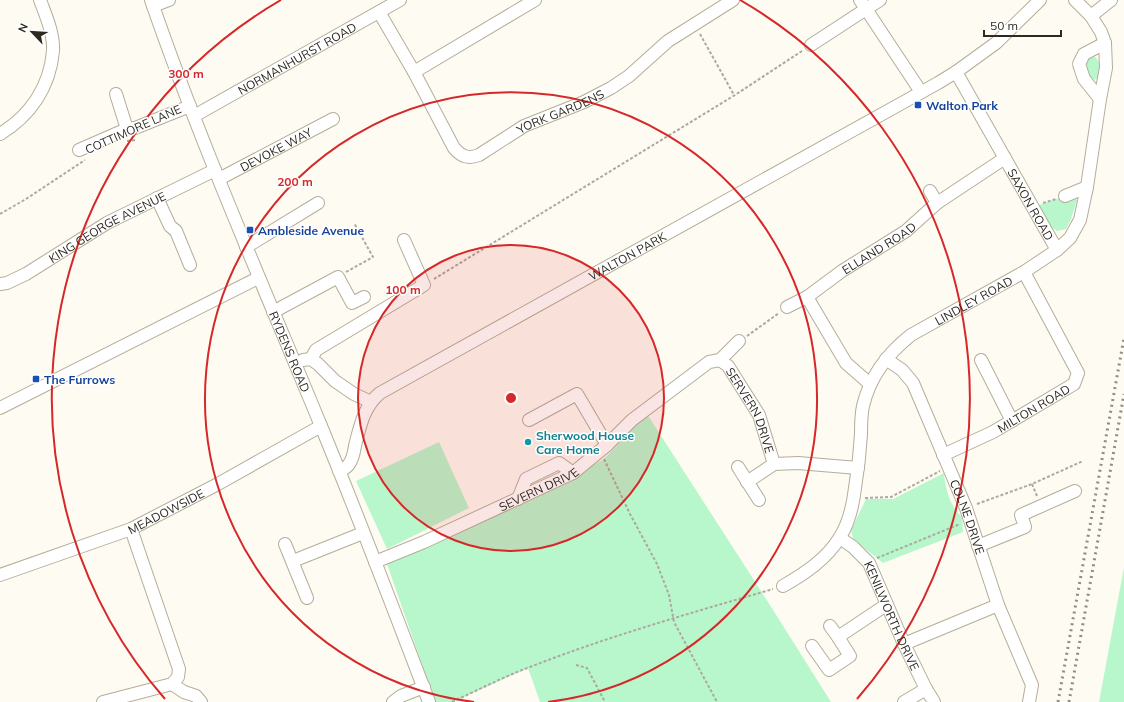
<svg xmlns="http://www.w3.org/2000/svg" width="1124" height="702" viewBox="0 0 1124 702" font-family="Mulish,sans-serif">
<rect width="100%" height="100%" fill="#fefbf3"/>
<path fill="#b8f7cc" d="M1091,56L1095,57C1101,62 1102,72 1098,79L1093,80L1089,79L1083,62Z
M1065,196L1073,197L1077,200L1071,219L1066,229L1057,231L1050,226L1039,205Z
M647,414L761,591L831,702H540L528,668L453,702H435L387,564L529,501L604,459Z
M439,442L469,508L387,549L356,481Z
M944,473C945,488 950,506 962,517L963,532L883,563L853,539L851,530L866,499H893Z
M1124,567V702H1099Z"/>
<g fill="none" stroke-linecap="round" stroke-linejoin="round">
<g stroke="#b5ad99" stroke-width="14">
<g id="minor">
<path id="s1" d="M151,0C201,145 263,285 321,426C359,518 394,610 429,702"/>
<path d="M860,0L921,92"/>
<path d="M153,6L169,0"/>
<path id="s2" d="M379,12L414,72L454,148C462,157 468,159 479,155L524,126L584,102L611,88L629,76L668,41L733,0"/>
<path d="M1091,16L1111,0"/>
<path d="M811,45L880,0"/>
<path d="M414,72L535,0"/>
<path id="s3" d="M956,72L1057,250"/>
<path d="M116,94L127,129"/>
<path d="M1100,99L1084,79L1079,64L1084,54L1105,43"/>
<path id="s4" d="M194,116L400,0"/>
<path d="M0,134C30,116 50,87 53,51C54,34 46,16 40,0"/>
<path d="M79,150L127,129L135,128L190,106"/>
<path id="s5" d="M219,179L333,119"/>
<path d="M1065,196L1087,187"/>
<path d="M157,198L170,226L176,231L190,265"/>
<path d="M937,203L1005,158"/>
<path d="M246,247L318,203"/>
<path id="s6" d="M0,284L7,283L26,274L107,223L215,170"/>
<path id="s7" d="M807,297L842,271L906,231L937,203L930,191"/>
<path d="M787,307L807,297L846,363L870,384"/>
<path d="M273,312L338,277L352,303L364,297"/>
<path d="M311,359L316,350L424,285L404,240"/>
<path id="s8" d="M886,359L902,370L913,383L966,508L998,605L1032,685L1029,702"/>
<path d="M303,360L311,359L318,364L335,381L354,394L371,402"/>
<path id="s9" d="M720,360L728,366L759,415L774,464"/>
<path d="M981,360L1012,421"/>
<path d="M0,408L258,278"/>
<path d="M529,420L577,394L607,445"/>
<path id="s10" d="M943,455L993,432L1074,384L1078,373L1024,272"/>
<path d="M738,467L759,500"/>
<path id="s11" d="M339,471C343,469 347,468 349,464C353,459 354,452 355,446C360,426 364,406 380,393L938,83L956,72L996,43L1040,0"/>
<path d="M747,482L774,464L798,463L858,468"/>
<path d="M518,499L526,479L559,463L573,473"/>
<path id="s12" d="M840,538L853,547L869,563L904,644L926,689L934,702"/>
<path d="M285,544L307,598"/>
<path d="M978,546L1025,527L1021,515L1075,491"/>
<path d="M293,561L363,533"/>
<path id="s13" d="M375,562L424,542L573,473L607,445L632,420L709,362L720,360L739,341"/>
<path id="s14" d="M0,575L131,529L218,484L321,426"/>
<path id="s15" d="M783,586C804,574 827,559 840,537C849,523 853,505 855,488C858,470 860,452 861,434C861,425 861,415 863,406C870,376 887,354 911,335L1024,272L1057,250L1070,238L1080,220L1087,187L1100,99L1106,68L1105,43L1101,32L1091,16L1075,0"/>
<path d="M830,626L838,637"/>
<path d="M904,644L998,605"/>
<path d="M812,646L829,670L850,656L838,637L886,605"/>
<path d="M172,684L184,692L196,696L201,702"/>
<path d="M103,702L172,684L178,677L179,669L131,529"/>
<path d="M393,702L401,696L424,687"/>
<path d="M904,702L926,689"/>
</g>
</g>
<path stroke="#aca9a1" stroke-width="2" stroke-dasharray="3 2" stroke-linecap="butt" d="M700,34L734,95
M127,141L136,140
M1043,203L1056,199
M0,214L26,199L85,160
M346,272L373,257L354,223
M434,279L735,95L802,51
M747,336L779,313
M604,459L630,514L657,564L669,595L674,622L717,702
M1032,484L1037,496
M865,498L891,497L940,471
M977,504L1032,484L1083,461
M877,558L960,524
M576,665L587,668L605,702
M452,702C478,690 503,677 530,667C609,636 691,613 773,589"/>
<use href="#minor" stroke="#fff" stroke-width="12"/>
<path stroke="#908d85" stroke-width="3" stroke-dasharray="2 4" stroke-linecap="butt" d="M1058,702L1124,338
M1069,702L1124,394"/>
</g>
<circle cx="511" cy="398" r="153" fill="#d62828" fill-opacity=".12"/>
<g fill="none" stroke="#d62828" stroke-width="2">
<circle cx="511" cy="398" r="153"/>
<path d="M474 702A306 306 0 1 1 548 702"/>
<path d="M165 699A459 459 0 0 1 281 0M740 0A459 459 0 0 1 857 699"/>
</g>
<g fill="#1a4fb4" stroke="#fff" stroke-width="1.5">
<rect x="914" y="101" width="8" height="8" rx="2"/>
<rect x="246" y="226" width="8" height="8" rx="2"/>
<rect x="32" y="375" width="8" height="8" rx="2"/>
</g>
<circle fill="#0f9aa8" stroke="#fff" stroke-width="1.5" cx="528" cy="442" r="4"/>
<g text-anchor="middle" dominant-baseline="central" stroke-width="3" stroke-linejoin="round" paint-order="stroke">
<g font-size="12" fill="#2c2921" stroke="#fff">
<text stroke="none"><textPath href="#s4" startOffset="118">NORMANHURST ROAD</textPath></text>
<text stroke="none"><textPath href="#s2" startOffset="276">YORK GARDENS</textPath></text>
<text transform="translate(133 129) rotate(-24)">COTTIMORE LANE</text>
<text stroke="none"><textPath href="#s5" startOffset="64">DEVOKE WAY</textPath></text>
<text stroke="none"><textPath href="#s3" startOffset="152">SAXON ROAD</textPath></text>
<text stroke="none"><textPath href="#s6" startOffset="122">KING GEORGE AVENUE</textPath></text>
<text stroke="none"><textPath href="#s7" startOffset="87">ELLAND ROAD</textPath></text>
<text stroke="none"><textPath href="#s11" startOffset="374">WALTON PARK</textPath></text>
<text stroke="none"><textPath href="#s15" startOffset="369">LINDLEY ROAD</textPath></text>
<text stroke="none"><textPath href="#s1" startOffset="378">RYDENS ROAD</textPath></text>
<text stroke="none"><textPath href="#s10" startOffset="102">MILTON ROAD</textPath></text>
<text stroke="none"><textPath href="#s9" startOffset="60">SERVERN DRIVE</textPath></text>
<text stroke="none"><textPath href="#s13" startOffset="179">SEVERN DRIVE</textPath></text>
<text stroke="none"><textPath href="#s14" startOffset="178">MEADOWSIDE</textPath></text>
<text stroke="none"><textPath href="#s8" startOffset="181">COLNE DRIVE</textPath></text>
<text stroke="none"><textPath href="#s12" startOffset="96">KENILWORTH DRIVE</textPath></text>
</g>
<g font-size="12" font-weight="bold" fill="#164399" stroke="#fff" text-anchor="start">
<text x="926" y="105">Walton Park</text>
<text x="258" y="230">Ambleside Avenue</text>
<text x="44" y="379">The Furrows</text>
</g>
<g font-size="12" font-weight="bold" fill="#0d838f" stroke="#fff" text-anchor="start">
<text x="536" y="435">Sherwood House<tspan x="536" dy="14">Care Home</tspan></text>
</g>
</g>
<circle cx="511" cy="398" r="6" fill="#d62828" stroke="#fff" stroke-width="2"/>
<g font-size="12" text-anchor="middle" font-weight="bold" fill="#d62828" stroke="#fff" stroke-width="3" stroke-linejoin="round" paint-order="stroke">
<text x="186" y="78">300 m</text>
<text x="295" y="186">200 m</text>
<text x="403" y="294">100 m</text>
</g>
<g transform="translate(32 32) rotate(295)" stroke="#ffffff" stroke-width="3" paint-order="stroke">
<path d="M0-3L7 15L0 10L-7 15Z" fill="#2c2921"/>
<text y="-6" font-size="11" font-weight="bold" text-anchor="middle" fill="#2c2921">N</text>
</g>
<path d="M984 30v6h77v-6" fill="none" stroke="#2c2921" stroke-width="2"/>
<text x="990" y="30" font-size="12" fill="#2c2921" stroke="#ffffff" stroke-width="3" paint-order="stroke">50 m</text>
</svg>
